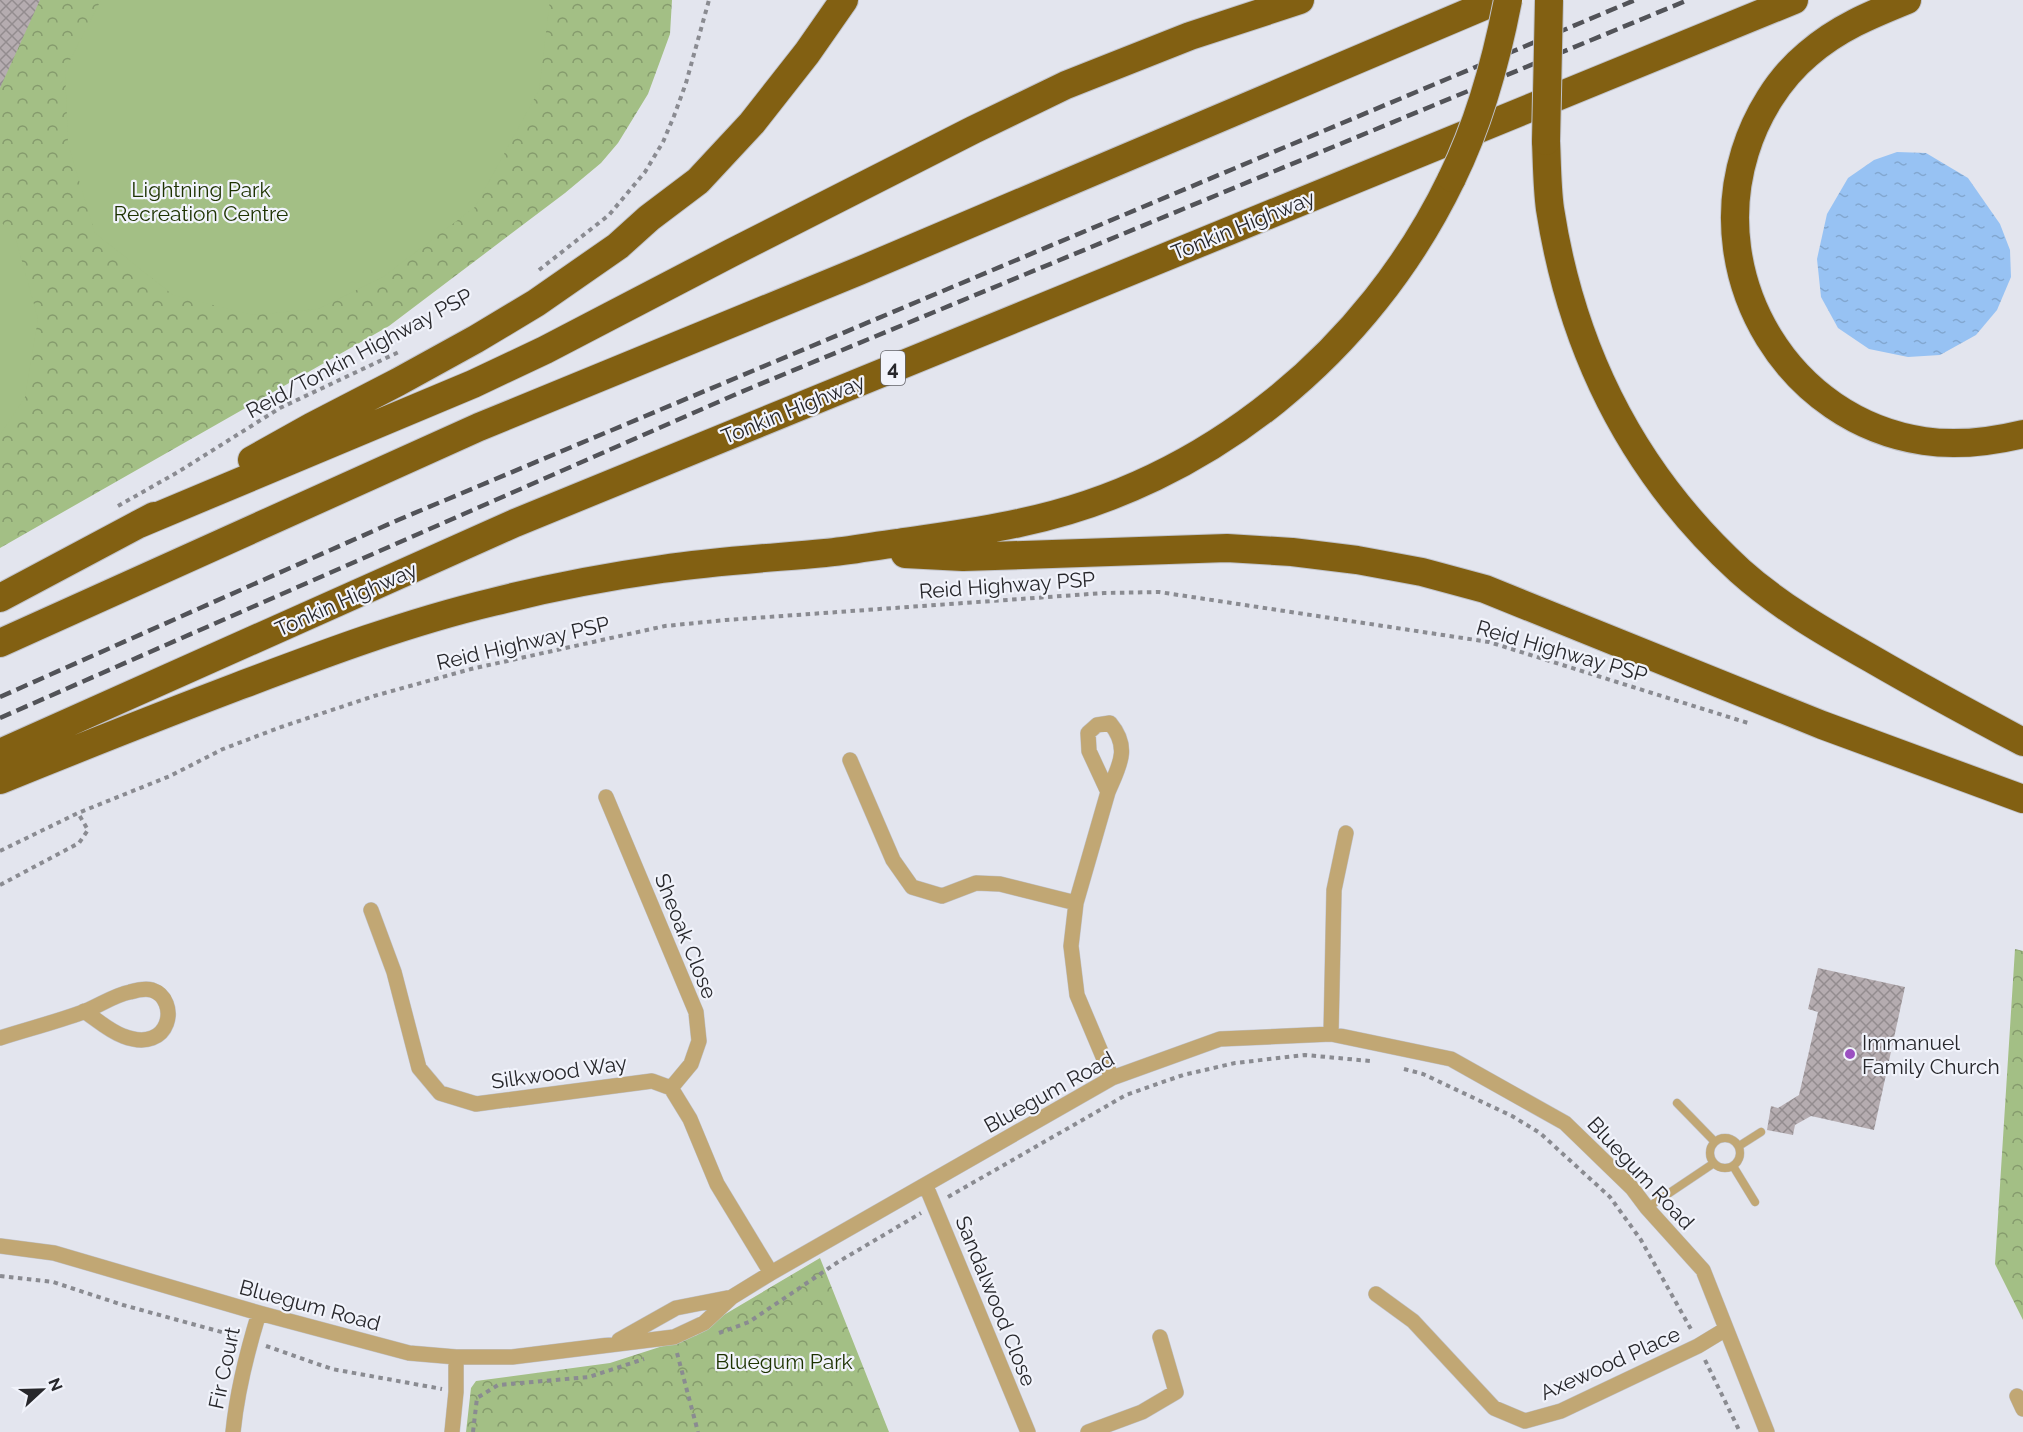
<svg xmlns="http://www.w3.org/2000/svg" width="2023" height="1432" viewBox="0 0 2023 1432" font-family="Raleway,sans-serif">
<defs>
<pattern id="park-crowns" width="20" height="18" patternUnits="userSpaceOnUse" patternTransform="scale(1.5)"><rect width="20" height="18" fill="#a3bf85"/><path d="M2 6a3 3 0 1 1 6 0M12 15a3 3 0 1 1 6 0" fill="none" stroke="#859b6d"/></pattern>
<pattern id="water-ripples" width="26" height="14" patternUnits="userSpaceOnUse" patternTransform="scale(1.5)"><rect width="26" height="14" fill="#97c2f3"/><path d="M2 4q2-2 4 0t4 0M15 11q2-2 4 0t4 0" fill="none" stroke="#82a7d0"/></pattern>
<pattern id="building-cross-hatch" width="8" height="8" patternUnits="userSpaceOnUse" patternTransform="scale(1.5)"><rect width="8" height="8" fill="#b5acb0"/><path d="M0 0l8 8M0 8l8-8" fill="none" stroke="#938c8f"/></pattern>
</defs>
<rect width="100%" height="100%" fill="#e3e5ee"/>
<path fill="url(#park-crowns)" d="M0,0H672L670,34L648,94L618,143L601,163L565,193L389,326L0,548Z
M2015,949L2023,951V1320L1995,1264Z
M820,1258L889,1432H466L471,1388L476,1381L610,1363L697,1335L717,1319Z"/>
<path fill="#a3bf85" d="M101,0H550L539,90L475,207L383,277L318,309L253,315L173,295L95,233L68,144L65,70Z
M0,221L15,236L38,319L25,397L0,435Z"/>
<path fill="url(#water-ripples)" d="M1897,152L1926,153L1968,178L2000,224L2010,250L2011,277L1997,310L1976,335L1940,355L1908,357L1869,349L1838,328L1821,297L1817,259L1827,214L1848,178L1874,160Z"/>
<path fill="url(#building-cross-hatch)" d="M0,0H40L0,88Z
M1818,968L1905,987L1874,1130L1811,1116L1795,1125L1793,1135L1767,1130L1771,1106L1778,1108L1799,1095L1818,1012L1808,1009Z"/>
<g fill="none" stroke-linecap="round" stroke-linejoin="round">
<g stroke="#c1c3cb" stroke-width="9">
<path id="lane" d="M1677,1103L1715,1142
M1710 1153a15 15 0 1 1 30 0a15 15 0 1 1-30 0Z
M1739,1146L1761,1132
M1733,1166L1755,1202
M1647,1208L1714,1163"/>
</g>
<g stroke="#c1c3cb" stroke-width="16">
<path id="street" d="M850,760L893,860L912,887L942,896L976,883L1000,884L1076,903
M1108,792C1119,766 1131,748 1110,723L1097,725L1088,733L1089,751L1108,792L1076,903L1071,946L1077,995L1112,1078
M606,797L696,1012L699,1041L691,1064L671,1088
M371,910L394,972L419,1068L440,1093L476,1104L652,1081L671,1088L690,1119L717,1184L771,1273
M1331,1034L1334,890L1346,833
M0,1038C28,1029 56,1022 83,1012C99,1006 114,995 130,992C137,990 145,988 152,990C180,999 172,1055 123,1036C109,1031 96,1019 84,1011
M926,1186L1028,1432
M0,1246L54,1253L259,1313L409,1353L456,1357H512L674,1337L704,1323L732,1297L771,1273L1112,1078L1220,1039L1331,1034L1451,1059L1565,1123L1632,1188L1647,1208L1703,1270L1767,1432
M1376,1294L1413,1321L1494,1408L1525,1421L1561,1411L1698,1346L1726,1329
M619,1340L676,1308L732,1297
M2017,1396L2023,1409
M233,1432C237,1392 247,1352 259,1313
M452,1432L456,1392V1357
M1088,1432L1142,1412L1176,1392L1160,1337"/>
</g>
<g stroke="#c1c3cb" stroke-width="30">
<path id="highway" d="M1907,0C1870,15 1838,28 1808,54C1778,79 1756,116 1745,152C1705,281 1789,421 1924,441C1958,446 1990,442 2023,434
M1546,141C1547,163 1547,187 1550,209C1572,351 1633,473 1740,571C1779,606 1826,633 1872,659C1922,688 1972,715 2023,742
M252,460L311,427L398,382L476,339L536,303L618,246L649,218L698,181L752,123L807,53L844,0
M139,524L473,384L545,350L731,253L973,130L1066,85L1190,36L1300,0
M905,554L963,557L1227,548L1292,552L1357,560L1422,572L1485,589L1822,725L2023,799
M0,598L154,516
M0,643L479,427L859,271L1498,0
M0,753L515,523L1794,0
M0,780C79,748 157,717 236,687C321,655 405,623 493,602C548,588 605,577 662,569C716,561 770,558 825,553C849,551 874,546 898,543C938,537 979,532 1019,523C1208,484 1369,351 1452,178"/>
</g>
<path stroke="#8a8b91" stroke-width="4" stroke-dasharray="4.5 4.5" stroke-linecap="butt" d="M539,270L609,215L645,172L663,142L674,116L686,83L709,0
M118,506L178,472L280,408L401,351
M0,851L78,813L170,776L223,749L281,727L374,696L471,669L665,626L726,620L1104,593L1159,592L1489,642L1748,723
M0,885L79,843L88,830L78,813
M1404,1069L1423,1074L1512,1116L1540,1133L1610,1197L1641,1240L1692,1331
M948,1197L1126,1095L1183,1075L1235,1063L1305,1055L1370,1061
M0,1276L53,1282L123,1305L236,1336
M719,1333L749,1322L838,1262L921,1213
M266,1346L332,1369L442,1389
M677,1353L698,1432
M1705,1360L1740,1432
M473,1432L477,1398L498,1385L589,1377L644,1359"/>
<use href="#lane" stroke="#c1a774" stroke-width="8"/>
<use href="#street" stroke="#c1a774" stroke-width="15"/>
<use href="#highway" stroke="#826012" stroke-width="28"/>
<path stroke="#525358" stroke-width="4.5" stroke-dasharray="12 6" stroke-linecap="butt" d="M0,697L398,520L1635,0
M0,718L741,392L1688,0"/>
<g stroke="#c1c3cb" stroke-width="30" stroke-linecap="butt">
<path id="highway-bridge" d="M1546,141L1549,0
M1452,178C1480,121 1496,62 1508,0"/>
</g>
<use href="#highway-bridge" stroke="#826012" stroke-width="28"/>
</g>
<circle fill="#9b4fc1" stroke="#f1f3fb" stroke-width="2" cx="1850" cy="1054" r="6"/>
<g text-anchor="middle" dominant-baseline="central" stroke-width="4.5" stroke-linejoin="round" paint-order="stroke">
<rect fill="#f1f3fb" stroke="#646469" stroke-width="1.5" x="881" y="351" width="24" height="34" rx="4.5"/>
<g font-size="20" font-weight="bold" fill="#27272b">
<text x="893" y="368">4</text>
</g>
<g font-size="21" fill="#1d3200" stroke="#f1f3fb">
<text x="201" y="189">Lightning Park<tspan x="201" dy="24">Recreation Centre</tspan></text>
<text x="784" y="1361">Bluegum Park</text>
</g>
<g font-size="21" fill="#27272b" stroke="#f1f3fb">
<text transform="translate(1243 225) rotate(-22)">Tonkin Highway</text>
<text transform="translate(359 353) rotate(-28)">Reid/Tonkin Highway PSP</text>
<text transform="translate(793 409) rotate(-22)">Tonkin Highway</text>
<text transform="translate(1007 585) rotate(-4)">Reid Highway PSP</text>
<text transform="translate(346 599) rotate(-24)">Tonkin Highway</text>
<text transform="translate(523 643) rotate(-13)">Reid Highway PSP</text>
<text transform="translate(1562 651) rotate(16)">Reid Highway PSP</text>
<text transform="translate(686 936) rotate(68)">Sheoak Close</text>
<text transform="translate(559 1072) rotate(-8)">Silkwood Way</text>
<text transform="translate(1049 1092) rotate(-29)">Bluegum Road</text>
<text transform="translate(1641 1173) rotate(47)">Bluegum Road</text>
<text transform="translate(996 1301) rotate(68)">Sandalwood Close</text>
<text transform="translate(310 1305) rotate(15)">Bluegum Road</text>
<text transform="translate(1610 1363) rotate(-24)">Axewood Place</text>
<text transform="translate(224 1368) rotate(-78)">Fir Court</text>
</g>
<g font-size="21" fill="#27272b" stroke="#f1f3fb" text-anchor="start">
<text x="1862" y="1042">Immanuel<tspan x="1862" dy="24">Family Church</tspan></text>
</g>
</g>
<g transform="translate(42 1390) rotate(68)" stroke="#f1f3fb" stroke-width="4.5" paint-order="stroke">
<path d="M0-4.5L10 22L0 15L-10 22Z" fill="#27272b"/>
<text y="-9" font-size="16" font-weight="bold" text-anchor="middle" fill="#27272b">N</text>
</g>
</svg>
